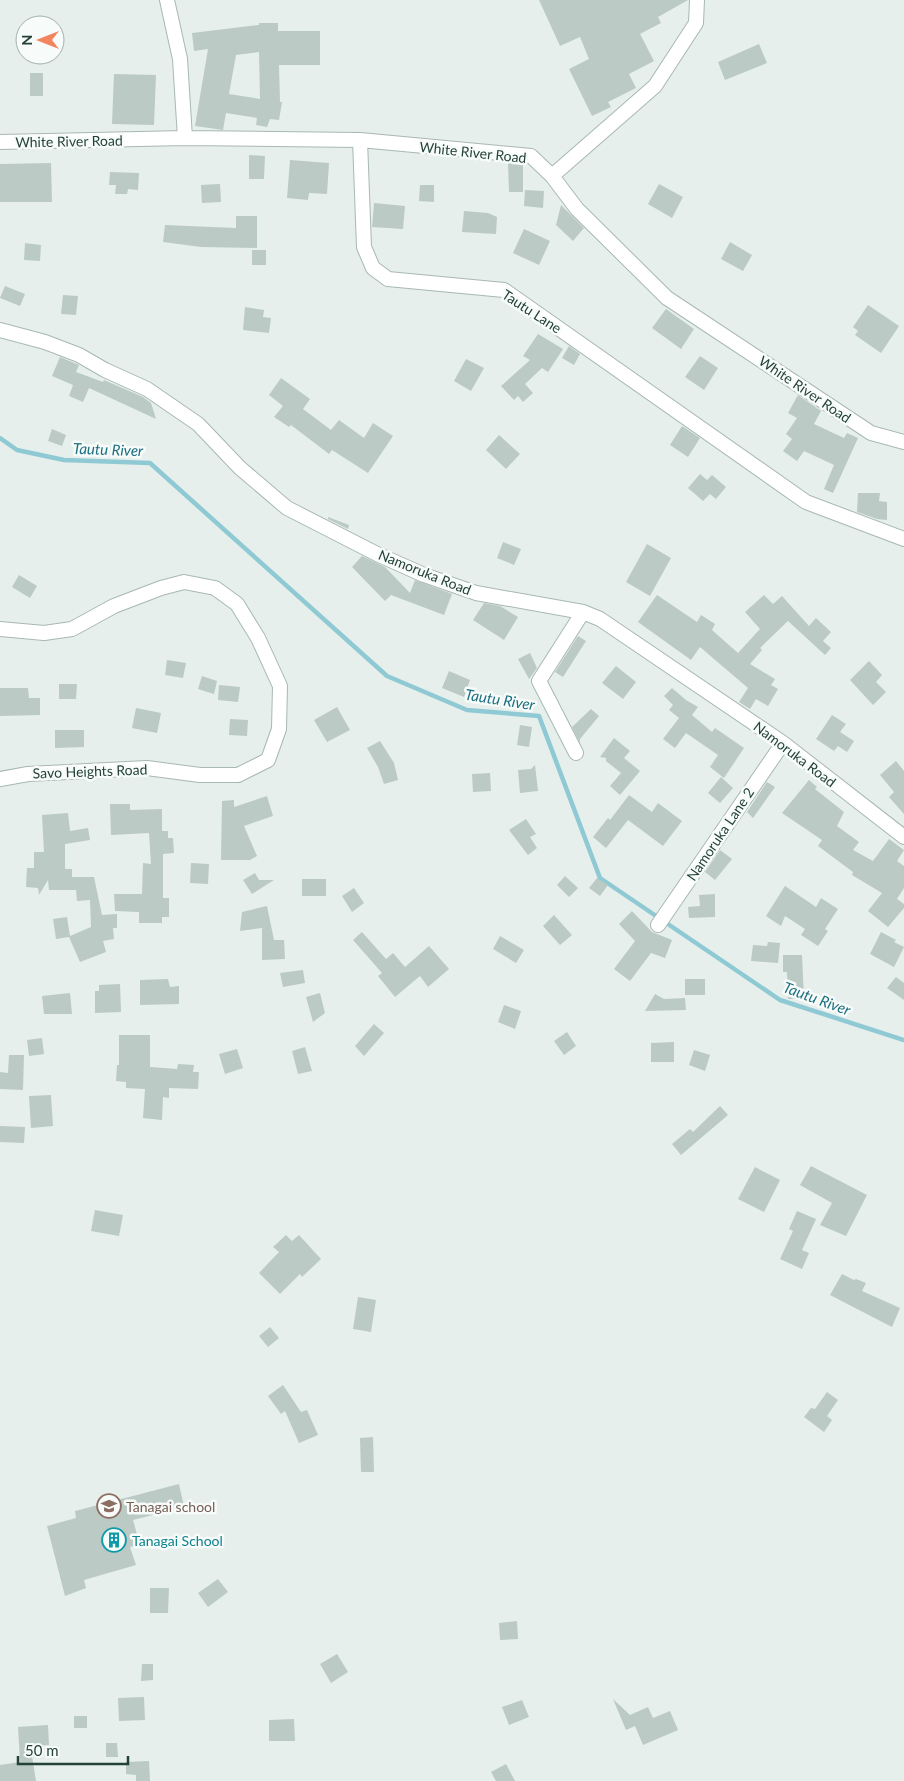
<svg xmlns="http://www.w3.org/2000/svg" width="904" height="1781" viewBox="0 0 904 1781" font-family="Lato,sans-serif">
<rect width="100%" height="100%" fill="#e6efeb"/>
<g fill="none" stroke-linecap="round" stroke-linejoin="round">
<path stroke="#8ec9d4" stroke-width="4.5" d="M0,438L17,450L64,460L150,463L387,676L467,710L539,716L600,878L780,1000L904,1040"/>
</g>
<path fill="#bbcac4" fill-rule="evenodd" d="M539,0H688L658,17L661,23L640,34L654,61L629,74L636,88L608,102L611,107L592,116L569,69L589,59L580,37L560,46Z
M259,23H278V31H320V65H279L280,102H282L279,120L270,119L267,127L256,125L257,118L226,113L223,130L195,126L208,49L194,51L192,33L259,25ZM259,52L260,99L229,94L236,55Z
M759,44L767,63L725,80L718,62Z
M30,73H43V96H30Z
M114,74L156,75L154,125L112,124Z
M249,155L265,156L264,179H249Z
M290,160L329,163L327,194L309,193L308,200L287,198Z
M51,163L52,202H0V164Z
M508,163L523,164V192H509Z
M110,172L139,173L138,190L128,189L127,194H115L116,185H109Z
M220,184L221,202L202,203L201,185Z
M659,184L683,197L672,218L648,204Z
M420,185H434V202L419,201Z
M525,190L544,191L543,208L524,206Z
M374,203L405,206L403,229L372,227Z
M561,205L584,228L573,241L556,225Z
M464,211L488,213L497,217L496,234L462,232Z
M236,216H257V248L201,247L163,242L165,225L236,228Z
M524,229L550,241L539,265L513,253Z
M730,242L752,255L743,271L721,259Z
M25,243L41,245L40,261L24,260Z
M252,250H266V265H252Z
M5,286L25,294L20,306L0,298Z
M63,295L78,296L76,315L61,314Z
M868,305L899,326L881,353L855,335L858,331L853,327Z
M245,307L264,310L263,317L271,318L269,333L243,330Z
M666,309L694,329L681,349L652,328Z
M538,334L563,349L548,372L542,368L525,384L533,393L523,402L518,396L514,400L501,386L530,360L523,356Z
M569,346L580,354L574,365L562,358Z
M700,356L718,368L704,390L685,377Z
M60,357L79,365L76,372L103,382L104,380L143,397L151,403L156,419L89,388L83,402L69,396L73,385L52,376Z
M466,359L484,368L471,391L454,381Z
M281,378L310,399L303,409L331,430L339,420L364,438L373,423L393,436L368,473L332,450L329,454L291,425L289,427L274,417L283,406L269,395Z
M798,395L821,411L814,424L844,438L847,433L858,438L833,493L824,489L834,465L804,451L797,461L783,451L792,439L786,434L797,418L788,413Z
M682,426L700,438L688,457L670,445Z
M52,429L66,435L62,446L48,441Z
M499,435L520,454L506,469L486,450Z
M700,474L707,480L712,475L726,487L716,499L710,494L703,501L688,488Z
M858,493H880L879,501L887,502V520L877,519L857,512Z
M328,517L349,525L348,529L328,519Z
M503,542L521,549L514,565L497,558Z
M647,544L671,558L650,596L626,582Z
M362,556L385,567L410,593L415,580L452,594L444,615L391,595L385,601L352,567Z
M19,575L37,586L30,598L12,587Z
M657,595L697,622L701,615L715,624L712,630L738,653L760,629L745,612L764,595L773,604L782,596L809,626L816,618L831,632L823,641L831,648L825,655L788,621L760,648L762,650L750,664L775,679L771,685L778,689L768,706L756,699L750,709L739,702L748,688L700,647L691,660L638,622Z
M484,603L500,606L518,617L504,640L473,620Z
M578,636L586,641L563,677L555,672Z
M530,653L537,668L529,679L518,659Z
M167,660L186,663L183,678L165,675Z
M869,661L882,675L876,682L886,692L873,705L850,680Z
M616,666L636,682L623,699L602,683Z
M449,671L470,680L464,697L442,688Z
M202,676L217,681L214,694L198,689Z
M59,684H77L76,699H59Z
M219,685L240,687L238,702L218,700Z
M0,688H28L29,698H40V715L0,716Z
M672,688L686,700L698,707L692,715L712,732L715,728L744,748L724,778L710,767L718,755L686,733L675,748L663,739L679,718L669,710L673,705L664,696Z
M337,707L350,730L327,742L314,720Z
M136,708L161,713L157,733L132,728Z
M591,709L599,716L580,739V743L572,727Z
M832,715L846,724L840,732L854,741L847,752L838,746L834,751L816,739Z
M230,719L248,720L247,736L229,735Z
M520,725L532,727L529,747L517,745Z
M55,730H84V747L55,748Z
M614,738L630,751L624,758L640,771L620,795L610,786L621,773L606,761V758L600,757Z
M380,741L394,763L398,780L384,784L378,767L367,748Z
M896,761L904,771V814L889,797L894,792L880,775Z
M535,765L538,791L520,793L518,770L531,769Z
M490,773L491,791L473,792L472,774Z
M721,777L733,788L720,803L708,793Z
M809,780L817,787L815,789L844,812L837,826L859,842L853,850L873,861L889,839L904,850L897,861L904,866V888L897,899L904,904V908L888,927L868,911L882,893L852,875L853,872L818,846L822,840L782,813Z
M767,782L775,787L753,818L747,812Z
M629,795L652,812L658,803L682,821L663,846L628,820L606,848L593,837L608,818L610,820Z
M267,796L273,816L244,826L257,856L250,860H221L222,801L234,800V807Z
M110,804H130V810L162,809V831H168V838H173L174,853L163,854V898H169V917H162V923H139V912L115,911L114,894H142L143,863L151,864L149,833L111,835Z
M68,813L70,831L88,828L90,840L65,844V869H72V877H94L102,915L117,914V928H113L114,939L103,941L106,952L80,962L69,937L56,939L53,919L67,917L70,936L91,927L90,900L77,901L76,890H49L48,880L39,895L38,888L26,887L27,868H34V852H44L42,815Z
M526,819L536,834L530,837L537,848L528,855L509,830Z
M720,850L732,859L715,880L705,872Z
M191,863L209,864L208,884L190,883Z
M255,873L259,880H274L252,894L243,880Z
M565,876L578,888L569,897L557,885Z
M597,878L608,885L600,896L589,888Z
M302,879H326V896H302Z
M785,886L816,907L821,898L838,909L825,929L828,931L818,946L801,935L805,929L785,916L781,926L766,916Z
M354,888L364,903L352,912L342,896Z
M715,894V917L689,918L688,907L700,906L699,895Z
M267,906L274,940H284L285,959L262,960V928L240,931L242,912Z
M632,911L652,932L672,940L665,958L651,953L630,981L614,969L635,941L619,924Z
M554,915L572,935L560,945L543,926Z
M362,932L386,959L393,953L405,967L429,946L449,969L428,987L420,976L395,997L378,976L382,973L353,940Z
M881,932L896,940L894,942L904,947L894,967L870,954Z
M500,936L524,950L516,963L493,949Z
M768,942L780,943L778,963L751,961L753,945L767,946Z
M783,955H802L804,999H788L787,972H783Z
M303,970L305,983L283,987L280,973Z
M896,977L904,983V1000L887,988Z
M168,979L170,987L179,986V1004L140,1005V980Z
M685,979H705V995H685Z
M120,984L121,1012L95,1013V991H99V985Z
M70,993L72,1014H44L42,996Z
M320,993L325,1013L313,1022L306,997Z
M655,994L664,999L685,998L686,1010L645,1011Z
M504,1005L521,1011L515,1029L498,1022Z
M374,1024L384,1033L364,1056L355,1046Z
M567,1032L576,1046L564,1055L554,1041Z
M119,1035H150V1067L177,1069L178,1064L194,1065L193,1072H199L198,1089L169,1088V1098L163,1097L162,1120L143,1118L145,1089L126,1088V1082L116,1081L117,1065H119Z
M42,1038L44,1054L29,1056L27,1040Z
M674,1042V1062H651V1043Z
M305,1047L312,1071L298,1074L292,1051Z
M237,1049L243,1068L225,1074L219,1054Z
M694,1050L710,1055L705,1071L689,1065Z
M9,1055H24L23,1090L0,1089V1072L8,1073Z
M51,1095L53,1126L31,1128L29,1096Z
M720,1106L728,1115L681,1155L672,1144L690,1129L693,1132Z
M0,1126L25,1127L24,1143L0,1142Z
M811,1166L867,1195L846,1236L820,1225L832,1203L800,1185Z
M755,1167L780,1180L764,1212L738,1199Z
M95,1210L123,1215L119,1236L91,1231Z
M797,1211L816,1219L802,1250L809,1253L802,1269L780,1259L793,1231L789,1229Z
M286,1235L292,1241L299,1235L321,1259L302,1277L300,1274L280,1294L259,1273L279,1252L273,1247Z
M842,1274L854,1280L856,1279L866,1283L862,1291L900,1308L892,1327L830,1295Z
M358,1297L376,1300L371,1332L353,1329Z
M270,1327L279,1338L268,1347L259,1336Z
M283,1385L301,1412L307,1410L318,1435L299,1443L285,1411L281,1414L268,1396Z
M827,1392L838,1400L827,1416L832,1420L824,1432L804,1417L811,1408L815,1409Z
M373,1437L374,1472H361L360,1438Z
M179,1484L184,1507L133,1520L140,1545L130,1547L136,1565L84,1580L86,1588L65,1596L47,1526L76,1518L75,1511Z
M218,1579L228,1592L208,1607L198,1593Z
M150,1588H169L168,1613H150Z
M517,1621L518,1639L500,1640L499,1623Z
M337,1654L348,1672L331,1683L320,1664Z
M142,1664H153V1680L141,1681Z
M144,1697L145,1720L119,1721L118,1698Z
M613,1699L630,1715L648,1707L653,1718L670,1711L678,1730L643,1745L635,1726L626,1730Z
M522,1700L529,1717L509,1725L502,1707Z
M74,1716H87V1728H74Z
M294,1719L295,1741H269V1720Z
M48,1725L49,1745L34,1746V1755L32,1756L36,1781H0V1765L20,1762L18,1727Z
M106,1743H117L118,1757H106Z
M149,1761L150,1781H136V1775L126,1774V1762Z
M506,1764L515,1781H496L491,1772Z"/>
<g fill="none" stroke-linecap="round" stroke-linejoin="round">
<g stroke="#a8b8b2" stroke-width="16">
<path id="minor" d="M167,0L180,59L185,138
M360,140L364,247L373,268L388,279L504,290L806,502L904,539
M0,142L185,138L360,140L531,156L552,176L577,209L667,298L871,433L904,442
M552,176L655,86L696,23L697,0
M0,330L45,342L79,355L105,370L147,389L198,424L240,468L287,508L377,554L424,575L476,593L583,612L600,619L783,743L904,837
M0,629L44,633L72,629L114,606L161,588L184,582L215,588L237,604L258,638L280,686L279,729L268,760L238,775H200L147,768L28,774L0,779
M576,753L539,681L583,612
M658,925L783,743"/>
</g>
<use href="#minor" stroke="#fff" stroke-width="14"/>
</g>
<defs>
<g id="school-ring" transform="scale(1.25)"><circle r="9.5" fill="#f7fbf9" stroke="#8d6e63" stroke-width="1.5"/><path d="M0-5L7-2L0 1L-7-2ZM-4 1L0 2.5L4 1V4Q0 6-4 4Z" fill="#8d6e63"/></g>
<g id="building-ring" transform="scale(1.25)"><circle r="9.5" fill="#f7fbf9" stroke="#0f9aa8" stroke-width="1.5"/><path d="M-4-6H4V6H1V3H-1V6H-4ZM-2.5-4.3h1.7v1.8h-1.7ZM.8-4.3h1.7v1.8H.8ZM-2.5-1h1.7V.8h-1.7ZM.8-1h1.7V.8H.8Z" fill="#0f9aa8"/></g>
</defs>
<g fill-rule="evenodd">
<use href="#school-ring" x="109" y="1506"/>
<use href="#building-ring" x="114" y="1540"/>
</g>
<g text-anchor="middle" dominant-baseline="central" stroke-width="5" stroke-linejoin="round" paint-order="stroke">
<g font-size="14" fill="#24423a" stroke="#f7fbf9">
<text transform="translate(69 141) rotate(-1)">White River Road</text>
<text transform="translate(473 152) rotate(6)">White River Road</text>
<text transform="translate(532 311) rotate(33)">Tautu Lane</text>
<text transform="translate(805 389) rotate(34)">White River Road</text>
<text transform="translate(425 572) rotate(22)">Namoruka Road</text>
<text transform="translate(795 754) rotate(37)">Namoruka Road</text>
<text transform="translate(90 771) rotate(-2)">Savo Heights Road</text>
<text transform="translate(720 834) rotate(-56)">Namoruka Lane 2</text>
</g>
<g font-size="14" fill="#785e54" stroke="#f7fbf9" text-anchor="start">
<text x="126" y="1506">Tanagai school</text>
</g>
<g font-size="14" fill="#0d838f" stroke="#f7fbf9" text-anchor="start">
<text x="132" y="1540">Tanagai School</text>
</g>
<g font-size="15" font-style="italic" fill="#1c6f80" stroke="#f7fbf9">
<text transform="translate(108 449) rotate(2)">Tautu River</text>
<text transform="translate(500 699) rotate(9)">Tautu River</text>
<text transform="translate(817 998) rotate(20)">Tautu River</text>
</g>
</g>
<g transform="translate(40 40) rotate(270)"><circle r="24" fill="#f7fbf9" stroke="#a3b1ad"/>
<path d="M0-4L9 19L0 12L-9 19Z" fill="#f4845f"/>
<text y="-8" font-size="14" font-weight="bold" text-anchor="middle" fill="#24423a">N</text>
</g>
<path d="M18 1756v8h110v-8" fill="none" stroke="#24423a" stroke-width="2.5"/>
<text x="25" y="1756" font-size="15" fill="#24423a" stroke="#f7fbf9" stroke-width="4" paint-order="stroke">50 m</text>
</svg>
